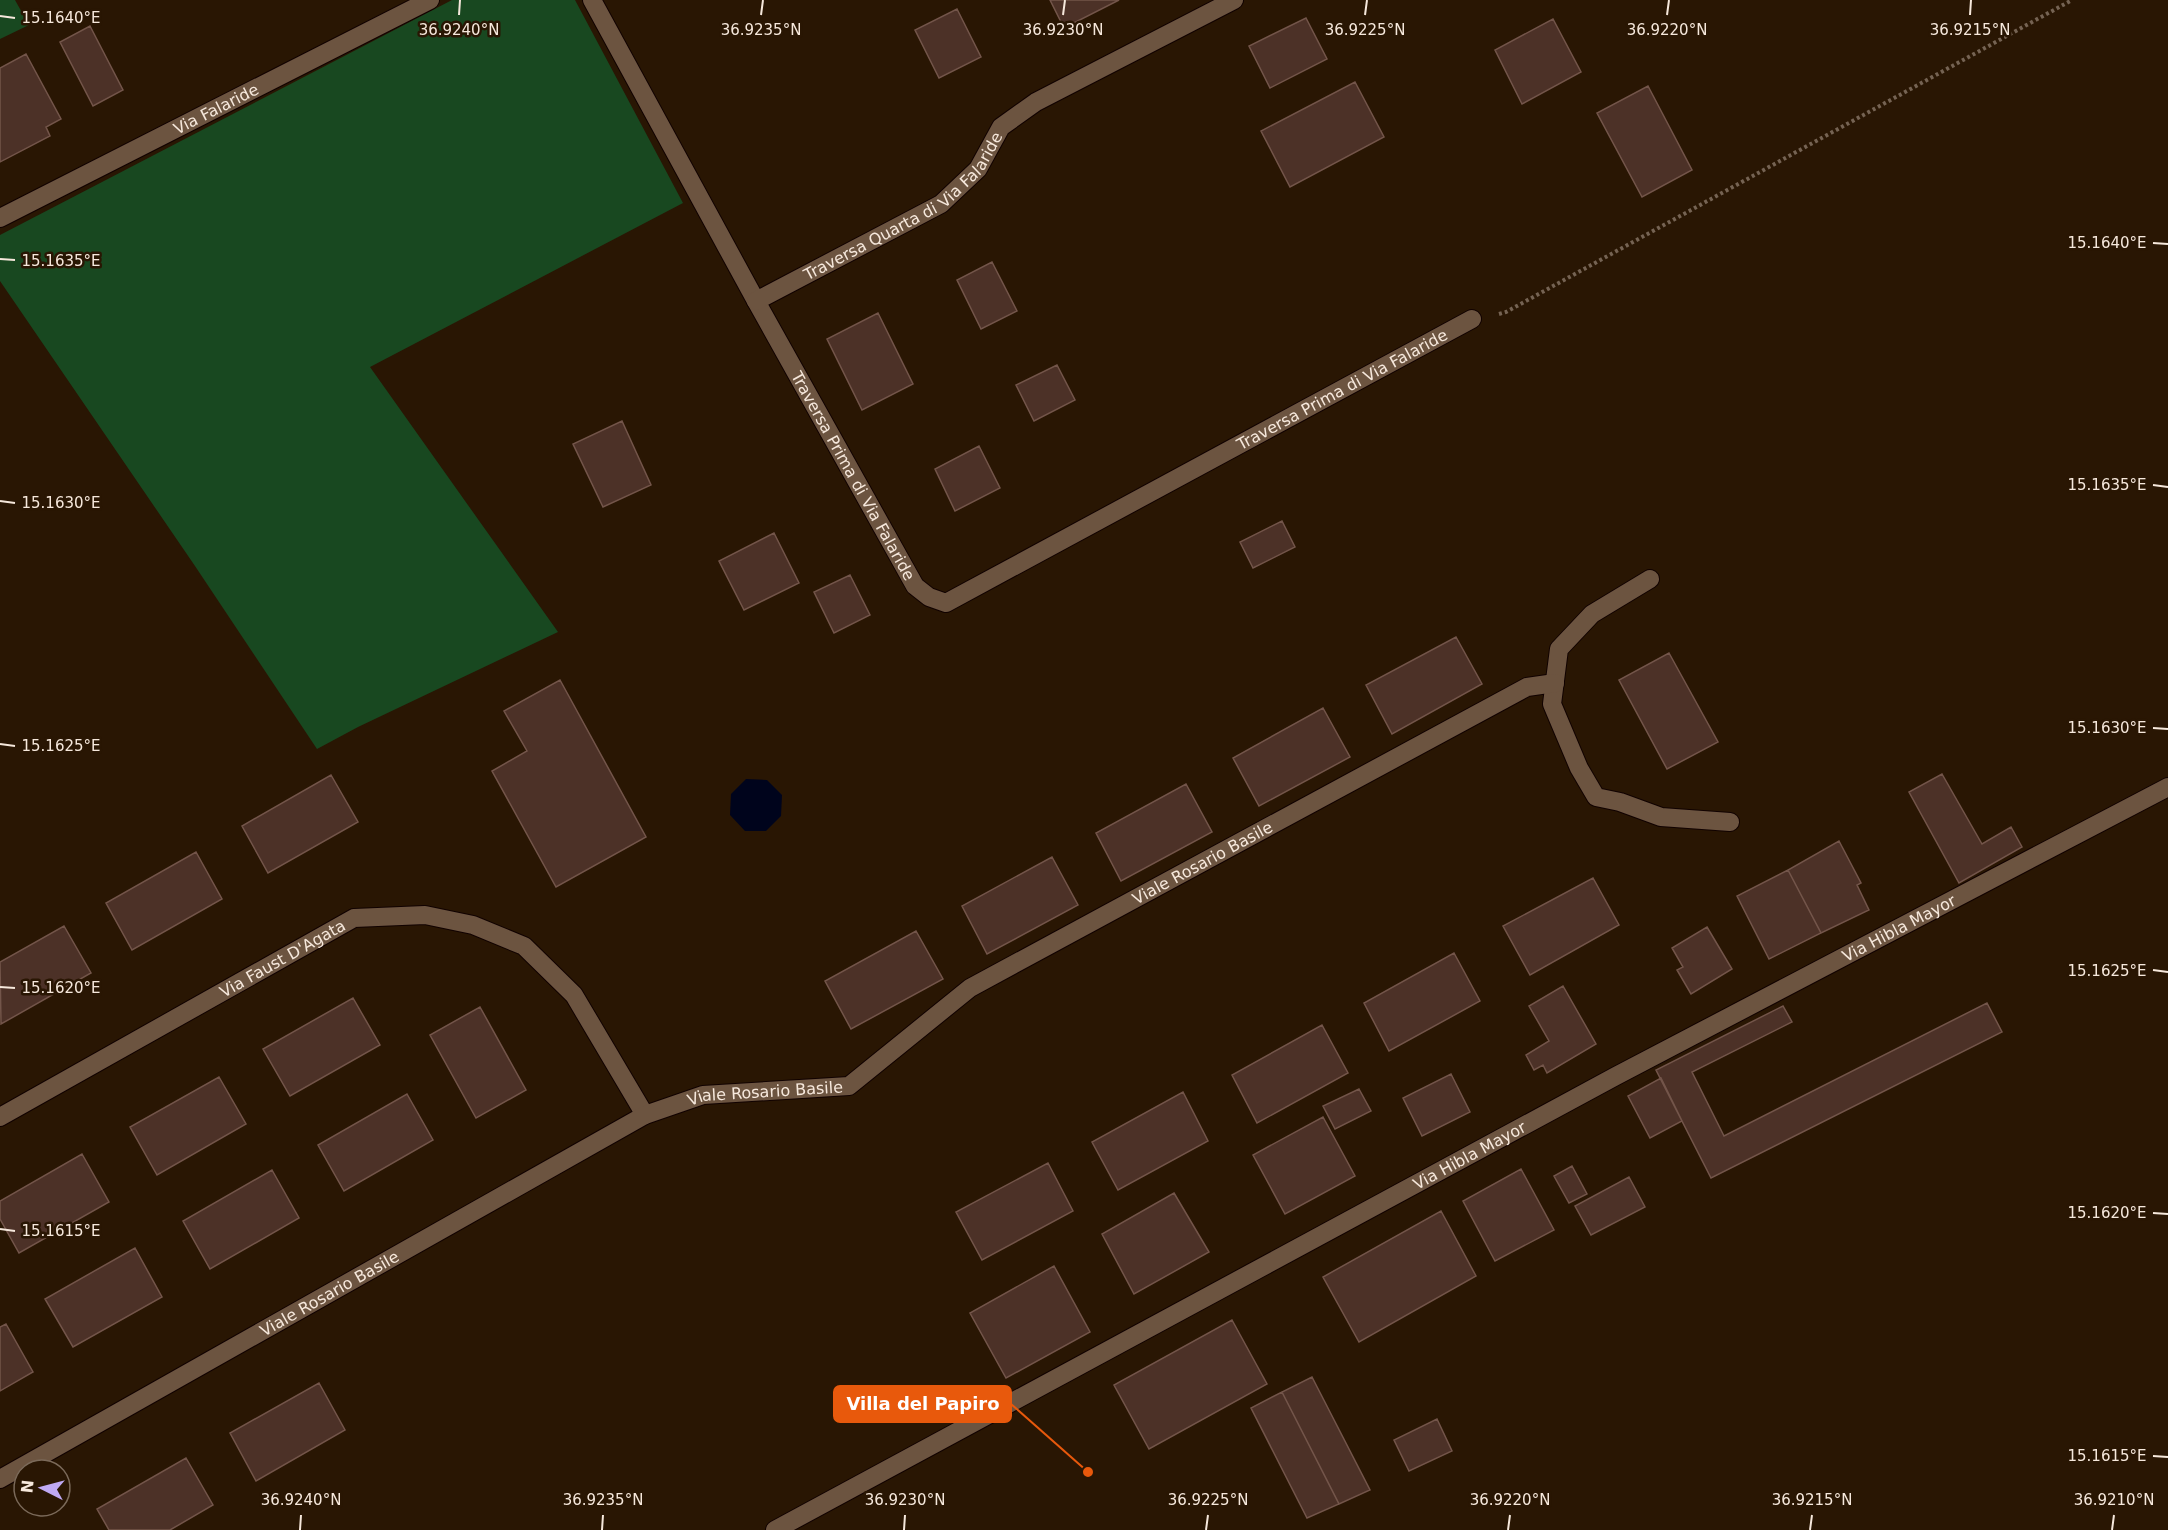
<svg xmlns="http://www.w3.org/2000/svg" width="2168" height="1530" viewBox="0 0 2168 1530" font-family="'DejaVu Sans',sans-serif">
<rect width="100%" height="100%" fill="#291603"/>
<path fill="#184820" d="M0,0H15L29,25L0,39Z
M452,0H575L683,203L370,367L558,632L358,727L317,749L195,566L0,281V235Z"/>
<path fill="#00041c" d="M746,779L767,780L782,795L781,816L766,831H745L730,815L731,794Z"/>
<path fill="#4c3127" stroke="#73554a" stroke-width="1.5" d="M1050,0H1119L1064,28Z
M957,9L981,57L939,78L915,30Z
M1306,18L1327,59L1270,88L1249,46Z
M1553,19L1581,72L1522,104L1495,50Z
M90,26L123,90L93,106L60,42Z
M26,54L61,119L46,127L50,136L0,162V68Z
M1355,82L1384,137L1290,187L1261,131Z
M1648,86L1692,170L1642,197L1597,113Z
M992,262L1017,311L981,329L957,280Z
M878,313L913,384L862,410L827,339Z
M1057,365L1075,400L1034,421L1016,385Z
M622,421L651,485L603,507L573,444Z
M979,446L1000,488L955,511L935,469Z
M1282,521L1295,547L1253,568L1240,542Z
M774,533L799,583L744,610L719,561Z
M850,575L870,615L834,633L814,592Z
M1456,637L1482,684L1392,734L1366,685Z
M1669,653L1718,742L1667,769L1619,680Z
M560,680L646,837L556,887L492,771L527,751L504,711Z
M1323,708L1350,757L1259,806L1233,758Z
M1942,774L1982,844L2011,827L2022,847L1959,883L1909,792Z
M331,775L358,822L268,873L242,826Z
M1186,784L1212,832L1121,881L1096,833Z
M1839,841L1861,883L1857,885L1869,910L1821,933L1788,870Z
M196,852L222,899L132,950L106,903Z
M1052,857L1078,905L987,954L962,906Z
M1788,870L1821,933L1769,959L1737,896Z
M1593,878L1619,925L1530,975L1503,926Z
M64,926L91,973L1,1024L0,962Z
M1707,927L1732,969L1691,994L1677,970L1683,967L1672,948Z
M916,931L943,979L851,1029L825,981Z
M1454,953L1480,1001L1389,1051L1364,1003Z
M1563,986L1596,1044L1547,1073L1543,1065L1534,1070L1526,1055L1549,1041L1529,1006Z
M353,998L380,1045L290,1096L263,1049Z
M1987,1003L2002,1032L1711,1178L1656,1070L1783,1006L1792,1022L1692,1072L1724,1136Z
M480,1007L526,1090L476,1118L430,1035Z
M1322,1025L1348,1073L1257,1123L1232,1075Z
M1451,1074L1470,1112L1422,1136L1403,1098Z
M219,1077L246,1124L157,1175L130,1127Z
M1661,1078L1682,1121L1650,1138L1628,1096Z
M1359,1089L1371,1111L1335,1129L1323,1106Z
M1183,1092L1208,1141L1118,1190L1092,1142Z
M407,1094L433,1140L344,1191L318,1145Z
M1323,1117L1355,1176L1285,1214L1253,1155Z
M82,1154L109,1202L19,1253L0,1219V1201Z
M1048,1163L1073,1211L982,1260L956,1212Z
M1572,1166L1587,1194L1569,1203L1554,1176Z
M1521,1169L1554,1230L1495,1261L1463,1201Z
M272,1170L299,1218L210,1269L183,1221Z
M1629,1177L1645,1207L1591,1235L1575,1206Z
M1174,1193L1209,1252L1134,1294L1102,1234Z
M1441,1211L1476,1276L1359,1342L1323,1277Z
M135,1248L162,1297L73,1347L45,1299Z
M1054,1266L1090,1332L1006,1378L970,1313Z
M1232,1320L1267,1384L1149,1449L1114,1385Z
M6,1324L33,1372L0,1391V1327Z
M1312,1377L1370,1490L1339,1504L1282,1392Z
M319,1383L345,1430L256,1481L230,1433Z
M1282,1392L1339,1504L1307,1518L1251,1408Z
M1437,1419L1452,1451L1409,1471L1394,1440Z
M186,1458L213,1505L170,1530H109L97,1509Z"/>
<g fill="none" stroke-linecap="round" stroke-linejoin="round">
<g stroke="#110200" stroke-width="20">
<g id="street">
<path id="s1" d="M592,0L756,301L915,586L929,597L946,603L1472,319"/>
<path id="s2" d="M0,218L430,0"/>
<path id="s3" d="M756,301L941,204L978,169L1001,127L1036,102L1234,0"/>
<path d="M1650,579L1592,614L1559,649L1552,704L1579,768L1596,797L1620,802L1661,817L1730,822"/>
<path id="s4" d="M0,1117L354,918L425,915L473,925L524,946L574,995L645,1115"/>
<path id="s5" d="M0,1479L645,1115L703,1095L849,1086L970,988L1527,687L1555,683"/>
<path id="s6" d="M775,1530L1616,1076L2168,787"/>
</g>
</g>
<path stroke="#756353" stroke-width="4" stroke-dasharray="3 3" stroke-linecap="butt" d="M1499,314L1506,312L2072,0"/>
<use href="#street" stroke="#6c5440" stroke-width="18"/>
</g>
<path fill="none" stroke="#f6e8dc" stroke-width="2" d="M459,15L460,0M761,15L763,0M1063,15L1065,0M1365,15L1367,0M1667,15L1669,0M1970,15L1971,0M0,16L15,18M2153,243L2168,244M0,259L15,260M2153,485L2168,487M0,501L15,503M2153,728L2168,729M0,744L15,746M2153,970L2168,972M0,987L15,988M2153,1213L2168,1214M0,1229L15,1231M2153,1456L2168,1457M300,1530L301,1515M602,1530L603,1515M904,1530L905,1515M1206,1530L1208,1515M1508,1530L1510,1515M1810,1530L1812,1515M2112,1530L2114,1515"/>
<g text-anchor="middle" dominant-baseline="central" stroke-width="5" stroke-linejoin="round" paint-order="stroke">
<g font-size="16" fill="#f6e8dc" stroke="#291603">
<text stroke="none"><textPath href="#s2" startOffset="242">Via Falaride</textPath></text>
<text stroke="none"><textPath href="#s3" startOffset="178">Traversa Quarta di Via Falaride</textPath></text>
<text stroke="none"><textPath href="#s1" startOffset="1155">Traversa Prima di Via Falaride</textPath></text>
<text stroke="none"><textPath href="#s1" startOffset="543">Traversa Prima di Via Falaride</textPath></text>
<text stroke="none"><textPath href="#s5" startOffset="1368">Viale Rosario Basile</textPath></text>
<text stroke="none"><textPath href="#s6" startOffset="1275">Via Hibla Mayor</textPath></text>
<text stroke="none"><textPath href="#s4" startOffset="324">Via Faust D'Agata</textPath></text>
<text stroke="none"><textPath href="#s5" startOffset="864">Viale Rosario Basile</textPath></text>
<text stroke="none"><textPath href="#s6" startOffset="789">Via Hibla Mayor</textPath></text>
<text stroke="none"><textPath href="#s5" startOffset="378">Viale Rosario Basile</textPath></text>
</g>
</g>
<g font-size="15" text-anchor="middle" fill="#f6e8dc" stroke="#291603" stroke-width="5" stroke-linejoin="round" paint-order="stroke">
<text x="61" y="23">15.1640°E</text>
<text x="459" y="35">36.9240°N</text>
<text x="761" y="35">36.9235°N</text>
<text x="1063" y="35">36.9230°N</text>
<text x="1365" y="35">36.9225°N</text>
<text x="1667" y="35">36.9220°N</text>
<text x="1970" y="35">36.9215°N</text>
<text x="2107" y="248">15.1640°E</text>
<text x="61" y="266">15.1635°E</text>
<text x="2107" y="490">15.1635°E</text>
<text x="61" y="508">15.1630°E</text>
<text x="2107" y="733">15.1630°E</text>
<text x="61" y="751">15.1625°E</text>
<text x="2107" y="976">15.1625°E</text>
<text x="61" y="993">15.1620°E</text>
<text x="2107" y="1218">15.1620°E</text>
<text x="61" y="1236">15.1615°E</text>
<text x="2107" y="1461">15.1615°E</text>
<text x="301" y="1505">36.9240°N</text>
<text x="603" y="1505">36.9235°N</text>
<text x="905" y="1505">36.9230°N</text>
<text x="1208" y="1505">36.9225°N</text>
<text x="1510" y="1505">36.9220°N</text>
<text x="1812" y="1505">36.9215°N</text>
<text x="2114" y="1505">36.9210°N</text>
</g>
<path fill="none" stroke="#e8590c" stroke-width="2" d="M1088 1472L1011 1404"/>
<circle fill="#e8590c" stroke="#291603" stroke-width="2" cx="1088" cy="1472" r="6"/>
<rect fill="#e8590c" stroke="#e8590c" stroke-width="2" x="834" y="1386" width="177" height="36" rx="6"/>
<g font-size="18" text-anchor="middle" font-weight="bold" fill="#fff">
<text x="923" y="1410">Villa del Papiro</text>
</g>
<g transform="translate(42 1488) rotate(276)"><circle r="28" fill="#291603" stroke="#7b6a5a" stroke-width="1.5"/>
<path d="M0-4.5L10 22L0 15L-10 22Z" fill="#bfa9f4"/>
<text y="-9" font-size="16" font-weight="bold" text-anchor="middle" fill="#f6e8dc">N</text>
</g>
</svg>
